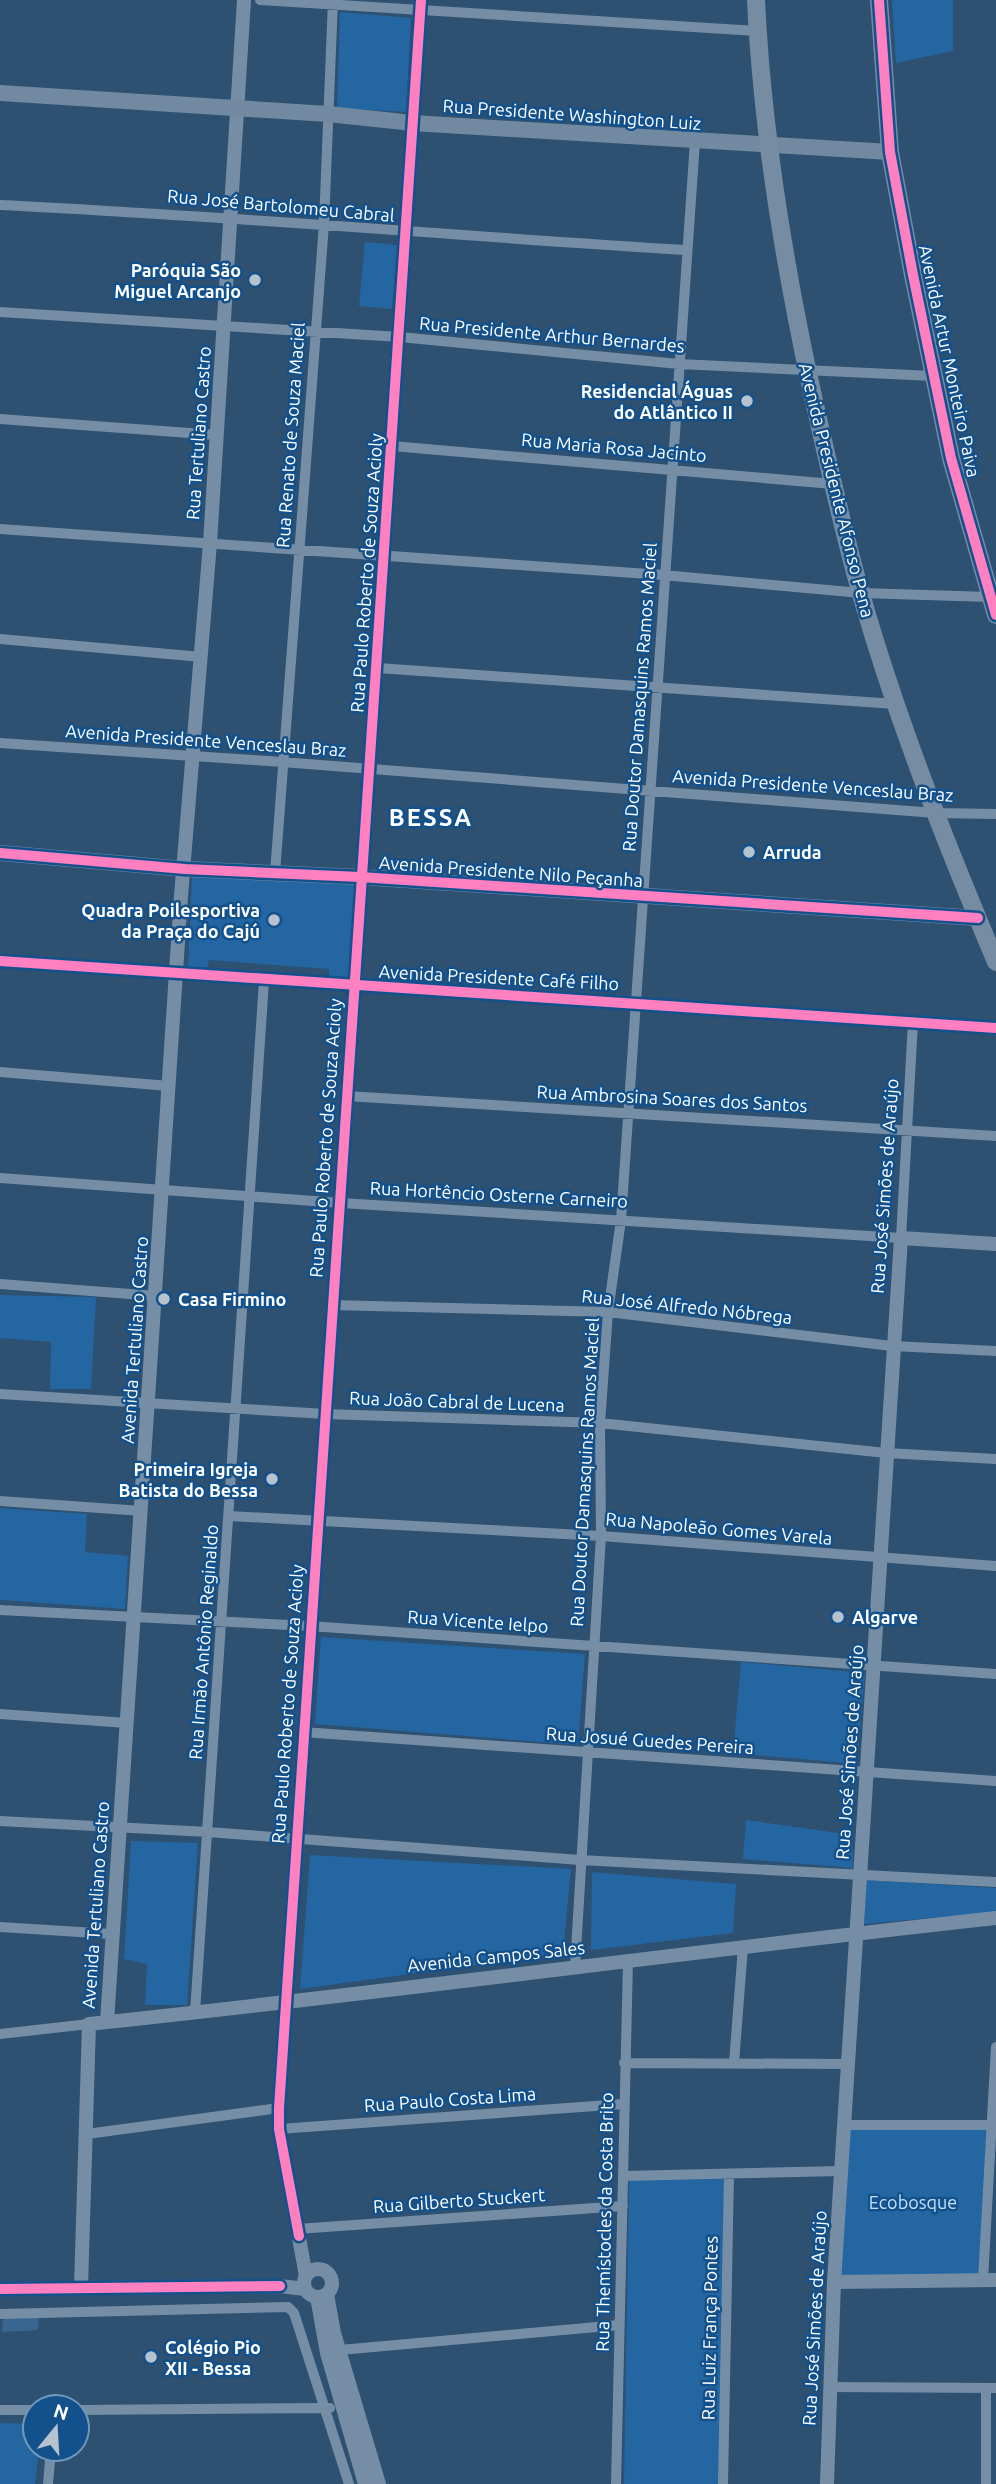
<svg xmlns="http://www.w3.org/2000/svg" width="996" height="2484" viewBox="0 0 996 2484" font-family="Ubuntu,sans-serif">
<rect width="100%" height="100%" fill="#2e5071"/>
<path fill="#2466a1" d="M892,0H953V51L896,63Z
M340,12L411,18L406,112L337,108Z
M365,242L397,245L392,309L359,306Z
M192,874L357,884L349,979L329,978V969L209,960L207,969L188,968Z
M0,1295L96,1297L91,1389H50L51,1342L0,1338Z
M0,1508L87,1514L85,1552L128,1556L125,1609L0,1600Z
M321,1637L585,1654L578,1745L315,1724Z
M741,1662L865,1673L857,1764L733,1753Z
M746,1820L852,1835L853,1868L743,1859Z
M131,1841L198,1843L187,2005H145L147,1964L124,1959Z
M310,1855L571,1869L563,1953L300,1989Z
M592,1872L736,1884L733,1933L591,1950Z
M866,1880L996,1888V1912L864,1924Z
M844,2125H990L983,2280L834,2282Z
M724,2179L720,2484H624L629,2180Z
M0,2423L35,2424V2449H39L35,2484H0Z"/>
<path fill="#396690" d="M3,2316H39L38,2330L2,2332Z"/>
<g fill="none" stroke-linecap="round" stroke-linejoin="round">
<path stroke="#758ea5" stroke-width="10" d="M260,0L757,31
M0,205C229,216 457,236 685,250
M0,312L400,337L679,364L933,376
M0,419L216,435
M392,446L833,484
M0,529L663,575L861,593L990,597
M0,639L202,657
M378,668L895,704
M0,743L282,762L935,813L996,814
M275,873L324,224L333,0
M0,961L996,1028
M0,1072L169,1086
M346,1096L996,1136
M0,1178L341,1203L901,1238L913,1022
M0,1284L156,1296
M332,1305L608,1312L892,1346L996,1351
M0,1394L325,1414L600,1423L886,1453L996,1459
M0,1501L142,1511
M229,1516L601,1536L996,1566
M0,1610L309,1626L996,1674
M0,1714L127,1723
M302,1732L996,1781
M0,1821L208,1832L580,1860L996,1882
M0,1927L111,1934
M575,1967L601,1536L600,1423L608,1312L621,1220L695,141
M195,2012L264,981
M0,2034L89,2024
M624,2063L847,2064
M734,2063L743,1947
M844,2125H990
M279,2129L623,2104
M87,2134L279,2108
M624,2176L841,2171
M297,2229L623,2206
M983,2280L996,2047
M0,2314L288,2307L294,2313L349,2484
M340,2350L619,2325
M829,2387L996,2388
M0,2410H35
M77,2410L330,2408
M48,2484L51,2449
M616,2484L628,1960
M723,2484L729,2174
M986,2484V2388"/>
<path stroke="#758ea5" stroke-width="14" d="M107,2022L181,896L210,543L244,0
M304 2283a14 14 0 1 1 28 0a14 14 0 1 1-28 0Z
M306,2276L279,2129V2108L421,0
M834,2282L996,2280
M81,2287L89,2024C392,1992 694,1951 996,1918
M0,2289L280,2286L305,2289
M327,2294L334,2333L379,2484
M317,2297L327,2353L365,2484
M827,2484L834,2282L901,1238L996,1244"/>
<path stroke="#718aa1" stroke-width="16" d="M0,93L328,114L413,123L890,152
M0,853L185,869L360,877L978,918"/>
<path stroke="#758ca3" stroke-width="18" d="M756,0C762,129 783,257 810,383C826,453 841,524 861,594C897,720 945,841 996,962
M879,0L890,152L913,275L951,458L996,615"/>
<g stroke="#13518c" stroke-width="15">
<path id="cycleway" d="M879,0L890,152L913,275L951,458L996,615
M0,853L185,869L360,877L978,918
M0,961L996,1028
M299,2236L279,2129V2108L421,0
M0,2289L280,2286"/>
</g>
<use href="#cycleway" stroke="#ff80c0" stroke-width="10"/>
</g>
<g fill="#b6c2cd" stroke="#13518c" stroke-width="2.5">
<circle cx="255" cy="280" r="7"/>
<circle cx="747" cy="401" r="7"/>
<circle cx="749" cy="852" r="7"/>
<circle cx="274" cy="920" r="7"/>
<circle cx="164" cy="1299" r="7"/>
<circle cx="272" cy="1479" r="7"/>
<circle cx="838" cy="1617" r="7"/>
<circle cx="151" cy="2357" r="7"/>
</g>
<g text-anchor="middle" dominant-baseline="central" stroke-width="5" stroke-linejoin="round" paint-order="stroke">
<g font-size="18" fill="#fff" stroke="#13518c">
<text transform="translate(572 114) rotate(4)">Rua Presidente Washington Luiz</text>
<text transform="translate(281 205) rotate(5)">Rua José Bartolomeu Cabral</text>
<text transform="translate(552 334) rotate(5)">Rua Presidente Arthur Bernardes</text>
<text transform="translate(950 361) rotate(78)">Avenida Artur Monteiro Paiva</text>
<text transform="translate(198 433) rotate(-86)">Rua Tertuliano Castro</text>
<text transform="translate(290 435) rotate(-86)">Rua Renato de Souza Maciel</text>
<text transform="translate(614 447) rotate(5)">Rua Maria Rosa Jacinto</text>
<text transform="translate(837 490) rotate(76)">Avenida Presidente Afonso Pena</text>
<text transform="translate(366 573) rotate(-86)">Rua Paulo Roberto de Souza Acioly</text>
<text transform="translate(639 697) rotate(-86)">Rua Doutor Damasquins Ramos Maciel</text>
<text transform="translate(206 740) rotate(4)">Avenida Presidente Venceslau Braz</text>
<text transform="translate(813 785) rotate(4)">Avenida Presidente Venceslau Braz</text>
<text transform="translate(511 871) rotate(4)">Avenida Presidente Nilo Peçanha</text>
<text transform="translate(499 977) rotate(3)">Avenida Presidente Café Filho</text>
<text transform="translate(672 1098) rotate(3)">Rua Ambrosina Soares dos Santos</text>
<text transform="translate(325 1138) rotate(-86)">Rua Paulo Roberto de Souza Acioly</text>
<text transform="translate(884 1186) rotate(-86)">Rua José Simões de Araújo</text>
<text transform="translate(499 1194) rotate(3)">Rua Hortêncio Osterne Carneiro</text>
<text transform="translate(687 1306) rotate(6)">Rua José Alfredo Nóbrega</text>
<text transform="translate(134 1340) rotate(-86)">Avenida Tertuliano Castro</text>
<text transform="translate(457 1401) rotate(2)">Rua João Cabral de Lucena</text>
<text transform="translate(584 1472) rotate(-87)">Rua Doutor Damasquins Ramos Maciel</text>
<text transform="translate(719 1528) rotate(5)">Rua Napoleão Gomes Varela</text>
<text transform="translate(478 1621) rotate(4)">Rua Vicente Ielpo</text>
<text transform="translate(203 1642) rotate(-86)">Rua Irmão Antônio Reginaldo</text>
<text transform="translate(287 1704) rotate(-86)">Rua Paulo Roberto de Souza Acioly</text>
<text transform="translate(650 1740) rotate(4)">Rua Josué Guedes Pereira</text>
<text transform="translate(849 1752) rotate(-86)">Rua José Simões de Araújo</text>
<text transform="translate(95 1905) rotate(-86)">Avenida Tertuliano Castro</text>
<text transform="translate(496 1956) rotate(-6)">Avenida Campos Sales</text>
<text transform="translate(450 2099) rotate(-4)">Rua Paulo Costa Lima</text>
<text transform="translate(459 2200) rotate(-4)">Rua Gilberto Stuckert</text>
<text transform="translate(604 2222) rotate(-89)">Rua Themístocles da Costa Brito</text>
<text transform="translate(814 2318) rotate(-87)">Rua José Simões de Araújo</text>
<text transform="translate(709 2328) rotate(-89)">Rua Luiz França Pontes</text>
</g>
<g font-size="18" font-weight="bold" fill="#fff" stroke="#13518c" text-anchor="end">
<text x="241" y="270">Paróquia São<tspan x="241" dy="21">Miguel Arcanjo</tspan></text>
<text x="733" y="391">Residencial Águas<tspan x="733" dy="21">do Atlântico II</tspan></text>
<text x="763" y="852" text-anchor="start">Arruda</text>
<text x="260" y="910">Quadra Poilesportiva<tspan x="260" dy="21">da Praça do Cajú</tspan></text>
<text x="178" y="1299" text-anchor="start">Casa Firmino</text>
<text x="258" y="1469">Primeira Igreja<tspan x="258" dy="21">Batista do Bessa</tspan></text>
<text x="852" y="1617" text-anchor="start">Algarve</text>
<text x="165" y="2347" text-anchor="start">Colégio Pio<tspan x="165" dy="21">XII - Bessa</tspan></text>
</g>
<g font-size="18" fill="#c2e0fc" stroke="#13518c">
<text x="913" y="2202">Ecobosque</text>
</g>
<g font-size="24" font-weight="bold" letter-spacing="2" fill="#fff" stroke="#13518c">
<text x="431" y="817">BESSA</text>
</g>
</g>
<g transform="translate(56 2428) rotate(18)"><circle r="33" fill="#13518c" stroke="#7197ba" stroke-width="2"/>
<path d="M0-5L12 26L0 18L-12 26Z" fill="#b6c2cd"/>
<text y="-10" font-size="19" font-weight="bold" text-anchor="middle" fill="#ffffff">N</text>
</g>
</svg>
